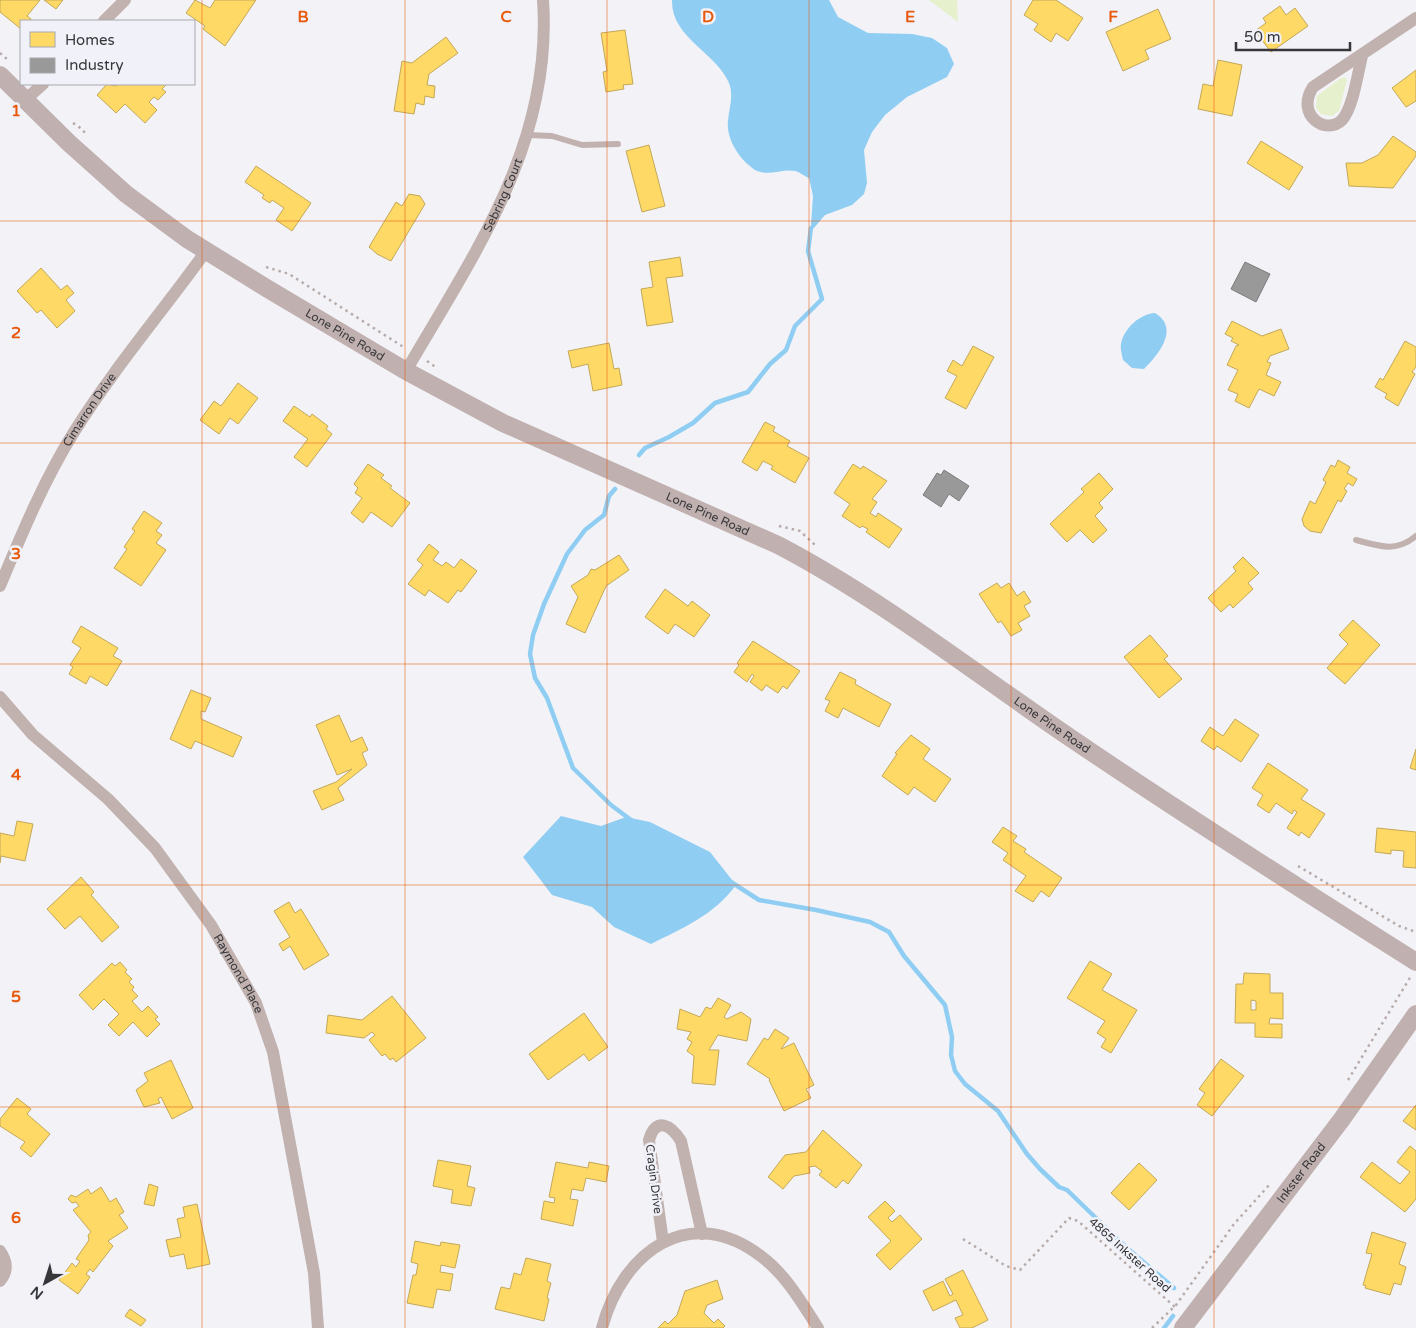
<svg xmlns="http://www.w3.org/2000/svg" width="1416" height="1328" viewBox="0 0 1416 1328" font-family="'Varela Round',sans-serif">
<rect width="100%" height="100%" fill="#f3f3f7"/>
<path fill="#e6f0cc" d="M929,0H957L958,22Z
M1345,77L1347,80L1339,111L1332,116L1321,114L1316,108L1317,96L1341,78Z"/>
<path fill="#8fcdf3" d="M672,0H829L838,17L868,33L912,34L932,38L947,48L954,64L947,77L907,97L885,115L872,132L864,150L867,183L864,194L852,205L825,215L813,229L811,225L813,196L809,178C804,176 800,172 795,171C781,168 764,179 751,167C738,157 726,138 728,121C729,108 734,96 729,83C716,52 671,38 672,0Z
M1155,313C1180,328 1159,354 1144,369L1132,368L1123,360C1122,355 1120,348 1121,344C1124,328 1140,314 1155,313Z
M561,816L601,826L626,817L650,822L710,852L736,885C714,915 683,928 651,944L614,927L592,907L552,895L523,857Z"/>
<path fill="#ffd966" stroke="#c3a859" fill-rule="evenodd" d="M0,0H40L27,16L31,19L30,21H21V29L0,12Z
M44,0H63L56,9Z
M195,0L210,8L215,0H256L225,46L203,29L205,26L186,13Z
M1033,0H1056L1083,18L1068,41L1056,33L1051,42L1034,30L1038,24L1024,15Z
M1280,6L1286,15L1295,8L1308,26L1271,52L1255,31L1266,23L1263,18Z
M1158,9L1171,39L1145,50L1149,59L1123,71L1106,32Z
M625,30L633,84L623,85L624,89L606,92L603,72L607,71L601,33Z
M446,37L458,53L429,74L427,85L435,86L434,98L425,96L424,105L416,103L414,114L394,111L402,61L412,63Z
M1218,60L1242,65L1232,116L1198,109L1203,84L1213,86Z
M1416,70V101L1406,107L1392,88Z
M107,84L116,86L118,84H167L162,89L166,92L158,100L154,97L149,102L157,110L145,123L125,104L116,113L97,95Z
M1393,136L1416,152V156L1393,188L1349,186L1346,163H1362L1378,155Z
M1261,141L1303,167L1289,190L1247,163Z
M649,145L665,206L642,212L626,151Z
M256,166L311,203L292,231L276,220L284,208L272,200L270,203L262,198L264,195L245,182Z
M409,194L420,196L425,204L391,261L377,254L369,247L396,202L402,206Z
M680,257L683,276L666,278L673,322L647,326L641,289L653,287L649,262Z
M41,268L61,290L67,285L74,293L66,300L75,311L57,328L41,310L37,313L17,291Z
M1232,321L1262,336L1281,329L1289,349L1270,356L1267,362L1271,363L1266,375L1281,382L1274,396L1259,389L1249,408L1235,401L1238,394L1228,390L1238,370L1227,365L1236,346L1239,345L1231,341L1233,338L1225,334Z
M1405,341L1416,347V367L1412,372L1415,374L1398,406L1385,398L1387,394L1375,387L1380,378L1383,380Z
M609,343L614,369L619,368L622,385L593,391L588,364L572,368L568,351Z
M973,346L994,357L966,409L945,398L957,376L947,371L953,360L962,366Z
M238,383L258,398L238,424L230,418L219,434L200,420L214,401L221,406Z
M294,406L310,417L312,414L328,426L326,429L332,434L307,467L294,457L308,439L283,421Z
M765,422L775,427L773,431L790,441L787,446L809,458L795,483L771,469L773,466L763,461L757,471L742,462Z
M1338,460L1350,467L1347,473L1357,479L1353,486L1348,483L1344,489L1347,491L1341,502L1338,500L1321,533L1310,531L1304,526L1302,519L1310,501L1315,504L1326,482L1323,480L1331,465L1335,467Z
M368,464L384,475L381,478L392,486L390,488L410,503L392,527L371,512L363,523L351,513L362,498L355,493L358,488L354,484Z
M853,464L861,469L863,466L887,481L872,499L877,502L870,513L876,517L878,513L902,529L889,548L866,532L868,529L862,526L860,528L842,516L850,504L834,493Z
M1099,473L1113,489L1099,503L1103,508L1095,516L1107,530L1093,543L1080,530L1067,542L1050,524L1084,492L1081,489Z
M144,511L162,523L156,531L162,535L156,543L166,550L141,586L114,568L127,549L124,547L135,531L132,529Z
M429,544L439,552L433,560L442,566L446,562L454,568L461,559L477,571L461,592L458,590L448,603L429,590L425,596L408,584L423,565L417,560Z
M619,555L629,570L606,586L585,633L566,624L578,597L571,586L588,575L591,569L595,570Z
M1243,557L1259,573L1248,583L1253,589L1233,608L1230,604L1221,612L1208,598L1236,571L1233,567Z
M997,583L1001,588L1009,583L1017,596L1024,591L1031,602L1024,606L1030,616L1018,623L1022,630L1011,636L1001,621L998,623L979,594Z
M665,589L688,606L692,601L710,615L694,637L675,624L668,634L645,617Z
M1353,620L1380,645L1345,684L1327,668L1348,644L1339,635Z
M81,626L118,648L113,656L122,661L107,686L90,676L86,684L69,674L73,667L70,665L81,648L72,642Z
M1150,635L1168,656L1164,659L1182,679L1159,698L1124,657Z
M753,641L800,671L787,689L783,686L778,693L766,685L762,691L750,682L754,676L752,674L747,682L734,672L739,665L737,663Z
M840,672L856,680L855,684L891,704L879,727L843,708L838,718L825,711L830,701L825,699Z
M191,690L211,698L205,712L201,711V719L242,737L233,757L195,741L191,749L170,739Z
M339,715L351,742L362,737L368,750L362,753L367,765L338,788L344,800L322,810L313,791L336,782L352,769L337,775L316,725Z
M1235,719L1259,735L1241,762L1217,746L1214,750L1201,741L1210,727L1223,736Z
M911,735L930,749L923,759L951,779L935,802L914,787L908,795L882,776L897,754L895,753Z
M1416,749V770L1410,768Z
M1268,763L1308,790L1301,799L1325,814L1309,838L1301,832L1299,836L1287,828L1297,812L1294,810L1292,814L1276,803L1269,813L1257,805L1263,795L1252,788Z
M17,821L33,824L25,861L1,856L0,863V833L14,836Z
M1003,827L1017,836L1013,841L1026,849L1024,852L1062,878L1049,897L1041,891L1033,902L1015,891L1026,876L1003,860L1008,853L992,842Z
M1377,828L1416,832V868L1403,867L1404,851L1391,850V854L1375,852Z
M81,877L94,892L91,895L119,927L102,942L80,916L65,929L47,909Z
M289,902L295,913L301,909L329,955L304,970L290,946L283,951L279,944L290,937L274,911Z
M1090,961L1112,974L1102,990L1137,1010L1111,1053L1101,1047L1106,1039L1097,1033L1105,1021L1067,998Z
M120,962L127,970L125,972L132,979L129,982L134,987L132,990L138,996L132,1001L142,1012L148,1006L158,1017L155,1019L160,1024L147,1037L133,1022L119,1036L108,1025L119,1014L104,999L93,1010L79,995L112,963L115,966Z
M1244,973L1270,974V993H1283V1019L1270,1018L1269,1024H1282V1038L1255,1037V1023H1235L1236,984H1243ZM1251,1000L1256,1001V1010H1251Z
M392,996L426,1038L396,1062L393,1058L390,1060L385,1054L382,1056L369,1040L375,1035L372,1032L364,1038L326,1033L328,1015L362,1020Z
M718,998L731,1005L724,1017L727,1019L741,1012L751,1019L747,1041L718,1035L709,1050H719L715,1085L692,1083L694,1056L687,1051L692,1042L687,1039L691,1032L677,1029L680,1009L700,1017L706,1007L711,1009Z
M584,1013L608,1047L589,1061L584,1054L548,1080L529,1054Z
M775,1029L789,1038L781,1049L794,1043L814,1085L806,1089L811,1098L784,1111L769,1080L770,1079L747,1064L764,1038L768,1040Z
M1221,1059L1244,1076L1212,1116L1197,1105L1205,1093L1199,1089Z
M171,1060L193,1108L172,1119L161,1097L158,1099L160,1103L144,1107L136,1090L148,1081L144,1073Z
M17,1098L31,1109L27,1114L50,1134L31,1157L20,1148L25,1142L0,1126V1119Z
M1416,1105V1130L1403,1121Z
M823,1130L862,1165L848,1184L843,1180L836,1188L819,1175L822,1171L815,1166L809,1167L810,1173L794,1176L783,1189L768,1177L785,1155L806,1152Z
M1410,1146L1416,1151V1199L1405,1212L1360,1177L1372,1162L1400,1184L1410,1172L1397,1162Z
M438,1160L471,1166L467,1186L475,1188L471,1206L451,1203L453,1190L433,1186Z
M556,1162L588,1168L589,1162L609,1166L606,1182L586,1178L583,1191L572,1189L570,1199L578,1200L573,1226L541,1219L544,1201L554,1203L555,1198L549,1197Z
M1139,1163L1157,1180L1129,1210L1111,1193Z
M149,1184L158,1187L154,1206L144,1204Z
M101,1187L110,1202L116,1198L124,1212L119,1215L128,1228L108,1241L113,1246L93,1272L90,1269L86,1274L90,1277L78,1294L59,1280L72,1263L76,1267L80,1261L76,1259L89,1240L88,1235L91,1232L73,1210L79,1206L76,1202L72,1203L68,1199L71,1195L76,1197L88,1189L91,1194Z
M885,1201L895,1211L888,1218L892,1222L900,1215L922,1239L890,1270L876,1255L891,1241L868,1217Z
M197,1204L210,1264L187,1269L184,1254L170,1257L166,1240L181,1237L177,1219L185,1217L183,1207Z
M1372,1232L1406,1243L1399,1264L1406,1267L1401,1285L1394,1283L1390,1295L1365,1288L1366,1286L1363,1285L1372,1254L1366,1253Z
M415,1241L440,1246L441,1242L460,1245L455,1268L441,1265L440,1272L453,1274L450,1291L437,1289L433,1308L407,1303L413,1275H416L418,1264L411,1262Z
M526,1258L551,1264L547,1281L551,1283L547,1298L549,1299L544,1321L495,1309L501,1287L510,1289L514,1273L521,1275Z
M963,1270L988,1320L972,1328H960L955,1318L963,1315L956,1300L933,1311L923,1291L943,1281L950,1296L953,1294L945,1279Z
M717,1280L723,1299L707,1305L704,1313L714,1323L718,1319L725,1326L723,1328H658L665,1321L668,1324L677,1315L685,1291Z
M130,1309L146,1320L141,1326L125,1316Z"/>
<path fill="#999" stroke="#7c7c7c" d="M1245,262L1270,274L1256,302L1231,289Z
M944,470L969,486L959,501L949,494L941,507L923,495L937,473L941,475Z"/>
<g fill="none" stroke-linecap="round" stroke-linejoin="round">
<path stroke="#8fcdf3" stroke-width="4.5" d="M639,455L645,448L669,437L693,423L715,403L748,392L770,364L786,350L795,326L822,299L808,251L811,228
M615,489L609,496L604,515L585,530L567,554L544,604L533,635L530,654L535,678L547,698L573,768L611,805L631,820
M731,882L759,900L816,910L870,922L889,932L904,956L945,1005L952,1037L951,1055L955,1071L965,1084L998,1111L1027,1154L1040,1169L1059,1187L1067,1190L1127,1248L1174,1288
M1164,1328L1173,1316"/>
<path stroke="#b7acaa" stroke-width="2.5" stroke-dasharray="2.5 4" stroke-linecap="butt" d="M0,53L8,60
M73,123L82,129L87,136
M266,267L289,274L405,348
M427,361L437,368
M779,526L800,531L815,545
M1298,866L1399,926L1416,932
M1348,1080L1411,976
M963,1239L1006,1266L1020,1270L1069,1218L1078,1221L1175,1307
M1152,1328L1176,1305L1234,1224L1271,1183"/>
<path stroke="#c1b2b0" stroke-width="6" d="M528,135L552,136L582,145L618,144
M1356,540C1379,546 1396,553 1416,536"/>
<g stroke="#c1b2b0" stroke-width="12">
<path d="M104,21L125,0"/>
<path d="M1362,56C1358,72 1353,108 1342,120C1326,136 1295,115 1313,87L1416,18"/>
<path d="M25,100L43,84"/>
<path id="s1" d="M406,371C474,254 553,143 543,0"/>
<path id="s2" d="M0,586C22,533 44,480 74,432C114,368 163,311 206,251"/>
<path id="s3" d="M0,697L33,735L108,799L155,848L211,925L256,1003L273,1052L314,1273L318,1328"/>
<path d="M663,1242L649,1140C656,1116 671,1125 681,1141L702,1234"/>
<path d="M0,1251C7,1261 9,1270 0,1281"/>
<path d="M602,1328C622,1252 690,1201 762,1257C786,1275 802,1303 818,1328"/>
</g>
<g stroke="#c0b0b0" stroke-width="18">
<path id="s4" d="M0,75L69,143L126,194L187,239L268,289L406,371L503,423L778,545C883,600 977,675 1075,741C1187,817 1302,890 1416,962"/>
<path id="s5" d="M1183,1328L1342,1119L1416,1014"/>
</g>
</g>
<path fill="none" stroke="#e8590c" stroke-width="1" stroke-opacity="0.55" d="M202,0V1328M405,0V1328M607,0V1328M809,0V1328M1011,0V1328M1214,0V1328M0,221H1416M0,443H1416M0,664H1416M0,885H1416M0,1107H1416"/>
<g text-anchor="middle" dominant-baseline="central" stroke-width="5" stroke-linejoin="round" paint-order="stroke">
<g font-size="12" fill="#37373a" stroke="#f1f2f9">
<text stroke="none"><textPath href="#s1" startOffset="201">Sebring Court</textPath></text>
<text stroke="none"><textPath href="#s4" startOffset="434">Lone Pine Road</textPath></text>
<text stroke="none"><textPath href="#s2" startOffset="198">Cimarron Drive</textPath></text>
<text stroke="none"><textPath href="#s4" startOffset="839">Lone Pine Road</textPath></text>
<text stroke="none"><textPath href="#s4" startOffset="1244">Lone Pine Road</textPath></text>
<text stroke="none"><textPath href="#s3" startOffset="368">Raymond Place</textPath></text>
<text stroke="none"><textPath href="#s5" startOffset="195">Inkster Road</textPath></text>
<text transform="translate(654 1179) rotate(83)">Cragin Drive</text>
<text transform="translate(1130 1255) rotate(42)">4865 Inkster Road</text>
</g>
</g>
<g font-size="16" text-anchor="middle" font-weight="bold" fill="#e8590c" stroke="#f1f2f9" stroke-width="5" stroke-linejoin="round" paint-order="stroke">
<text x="303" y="22">B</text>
<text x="506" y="22">C</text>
<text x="708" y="22">D</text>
<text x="910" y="22">E</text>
<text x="1113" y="22">F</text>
<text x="16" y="116">1</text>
<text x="16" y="338">2</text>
<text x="16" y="559">3</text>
<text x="16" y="780">4</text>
<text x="16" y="1002">5</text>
<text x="16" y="1223">6</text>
</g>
<rect x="20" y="20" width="175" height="65" fill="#f1f2f9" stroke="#a7a7ad"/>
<rect x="30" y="32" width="25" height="15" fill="#ffd966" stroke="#a7a7ad"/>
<text x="65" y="45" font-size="15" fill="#37373a">Homes</text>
<rect x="30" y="58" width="25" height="15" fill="#999999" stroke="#a7a7ad"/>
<text x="65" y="70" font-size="15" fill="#37373a">Industry</text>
<g transform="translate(45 1283) rotate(219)" stroke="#f1f2f9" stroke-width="4" paint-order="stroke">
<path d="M0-4L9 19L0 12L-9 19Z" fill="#37373a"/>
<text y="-8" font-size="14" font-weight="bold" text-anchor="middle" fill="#37373a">N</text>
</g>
<path d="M1236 42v8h114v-8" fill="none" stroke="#37373a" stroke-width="2.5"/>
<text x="1244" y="42" font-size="15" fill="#37373a" stroke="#f1f2f9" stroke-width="4" paint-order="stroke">50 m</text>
</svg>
